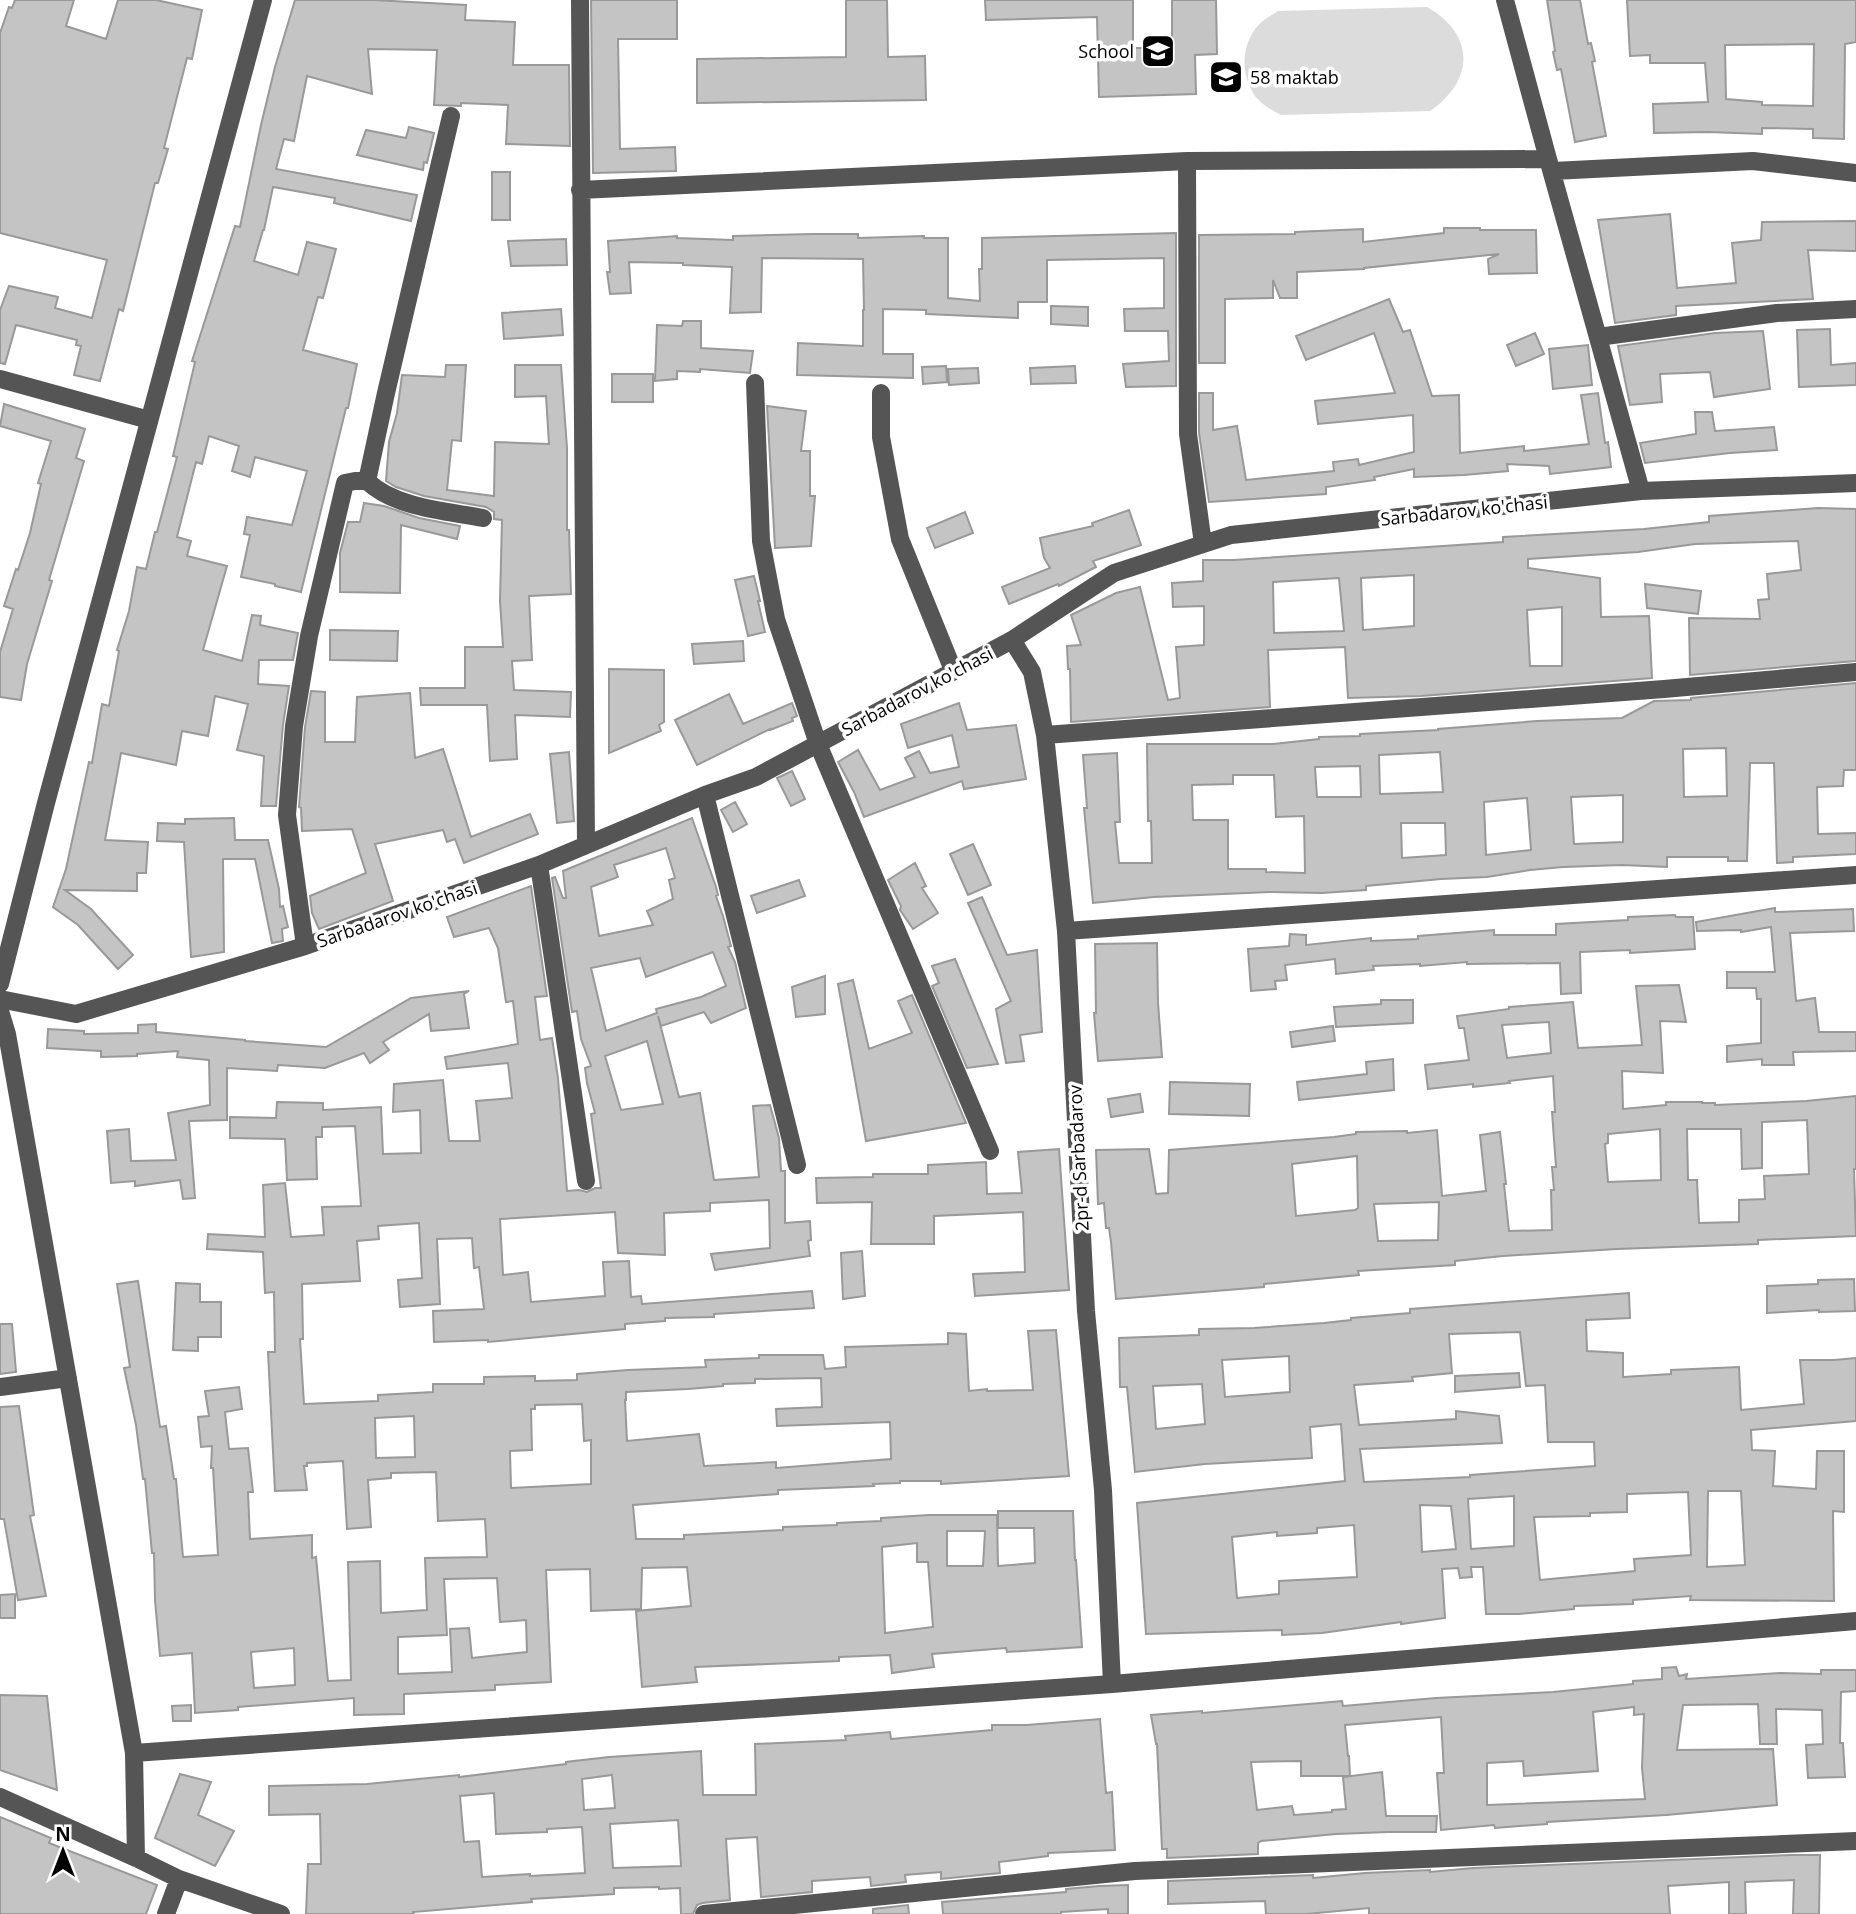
<svg xmlns="http://www.w3.org/2000/svg" width="1856" height="1914" viewBox="0 0 1856 1914" font-family="'Open Sans',sans-serif">
<rect width="100%" height="100%" fill="#fff"/>
<path fill="#dcdcdc" d="M1427,7C1475,34 1475,80 1430,111L1281,115C1270,109 1258,103 1252,91C1239,68 1243,36 1264,20C1268,17 1274,14 1278,11Z"/>
<path fill="#c4c4c4" stroke="#999" stroke-width="2" fill-rule="evenodd" d="M15,0H74L66,26L106,39L118,0H156L202,10L192,59L187,58L164,148L168,149L158,183H155L123,311L119,309L100,381L74,375L81,346L76,345L77,340L16,325L5,364L0,363V310L9,286L58,297L55,308L92,318L107,260L0,233V33L9,7L12,8Z
M295,0H374L466,5L465,20L515,22L513,65H569L570,146L506,144L508,105L461,103V106L434,105L437,50L368,49L372,94L307,76L294,141L284,139L276,169L417,195L411,221L334,203L335,198L273,187L264,230H263L254,261L298,275L307,242L336,249L323,298L318,297L303,350L357,364L348,408H346L301,592L275,586V584L241,577L250,535L244,534L247,517L292,525L307,471L255,457L250,477L232,471L239,446L209,436L202,464L196,462L177,537L191,541L187,556L227,566L203,650L242,661L252,615L261,616L260,625L298,633L293,660H259L258,684L289,686L283,725L276,806H261L264,756L237,750L248,704L215,696L208,736L182,731L176,765L121,753L105,840L148,842L146,873H137V891L65,890L91,909L133,955L118,969L78,925L53,907L66,869L89,762L92,763L102,704L109,706L119,651L117,650L129,611L137,567L146,569L155,532H157L177,457L173,456L195,362L192,361L235,226L240,227L261,125L275,67Z
M591,0H677V39H618L620,149L675,147L676,171L593,173Z
M846,0H887L888,57L925,56L926,100L697,103V59L846,57Z
M985,0H1133V48H1172V0H1216L1217,54L1195,55L1196,94L1099,97L1097,17L986,20Z
M1547,0H1580L1588,44L1591,43L1595,61L1592,62L1606,136L1575,142L1561,69L1557,70L1553,52L1555,51Z
M1627,0H1856V42L1845,44L1844,139L1813,138V129L1762,128V134L1708,132L1654,133L1653,104L1708,102L1705,63H1650V55L1630,56ZM1814,44L1813,106L1762,105V102L1726,99L1725,45Z
M409,127L434,133L427,163L424,162L423,170L357,155L366,130L406,138Z
M492,172H510V220H492Z
M1670,214L1677,288L1736,283L1732,243L1761,240L1762,222L1856,221V251L1808,250L1813,299L1676,306V315L1615,323L1598,220Z
M1444,228H1480V230H1536L1537,273L1489,274L1488,259L1499,254L1364,268V269L1297,272V298H1280L1273,280V298L1225,299V363H1199V235L1295,234V232L1363,229V242L1444,233Z
M1176,233V386L1126,387L1123,364L1169,361L1168,331H1125L1124,309L1164,308V258L1047,260V302H1018V318L926,314V310L883,309V354H913V378L797,375L798,343L863,346V310H864L863,259L762,258L761,312L730,313L732,267L683,265V263L629,262L631,293L610,294L607,272H610L608,241L677,236V238L733,240V236L812,234H858V238L924,236V238H948V298L980,301L979,269H982V238Z
M566,239L567,265L511,266L508,241Z
M1389,299L1403,332L1410,330L1432,396L1459,395L1460,453L1524,446V451L1589,444L1581,395L1598,393L1605,443L1608,442L1611,467L1550,474L1549,466L1507,464L1508,471L1464,475L1414,477V469L1374,477L1375,480L1326,487V494L1209,502L1199,433V393H1213V430L1237,426L1246,480L1334,471L1333,462L1358,459L1359,465L1414,452L1413,415L1318,424L1315,401L1395,393L1374,333L1306,360L1296,336Z
M1051,306L1088,307V326L1051,324Z
M561,309L563,335L504,339L502,313Z
M683,321H701V348L753,351L750,373L700,369V372L677,371V379L655,381L657,325L682,326Z
M1830,329L1831,365L1856,363V385L1799,387L1797,330Z
M1763,331L1770,389L1714,397L1710,372L1660,374L1662,402L1630,405L1618,346L1715,333Z
M1535,333L1544,354L1516,366L1507,345Z
M1588,345L1592,385L1553,389L1549,349Z
M446,365H466L461,441L452,440L447,490L494,496L495,442L549,444L546,396L515,397V365H561L567,448V530H569L571,594L529,596L532,660L512,661L514,690L571,692L570,717L515,715L517,759L490,761L487,705H421L420,688H465V647H503L500,601L502,520L494,519V512L486,507L424,496L396,487L386,481L389,442L397,413L402,375L445,377Z
M946,366L947,382L923,384L922,367Z
M1075,366L1076,383L1031,384L1030,368Z
M978,368L979,383L949,385L948,369Z
M612,374H653V402H612Z
M4,404L85,429L76,458L84,461L49,580L52,581L27,664L21,700L0,697V652L13,609L4,606L16,569L18,570L30,533L41,484L38,483L51,441L0,426Z
M767,406L806,411L801,451H810V496H815L811,546L775,548Z
M1695,412H1712L1715,431L1774,427L1777,450L1730,453L1645,463L1640,443L1696,434Z
M364,503L384,506L419,518L460,526L457,539L401,525L400,593L340,592V553L348,522H360Z
M1818,508L1856,509V661L1690,675L1689,618L1760,619L1758,600L1769,599L1767,574L1801,570L1798,541L1695,544L1638,552L1528,559V568L1600,578L1601,617L1649,616L1652,678L1421,696L1348,698L1345,647L1268,650L1270,707L1071,722L1070,669H1068L1067,646L1081,645L1071,615L1116,593L1140,587L1168,700L1180,698L1176,647L1204,645V606L1173,607L1172,583L1203,581V560H1234L1503,542V537L1644,529L1709,522V516ZM1414,575V626L1363,630L1361,578ZM1339,578L1344,631L1274,633L1273,582ZM1562,607V666H1530L1527,610Z
M1129,510L1141,545L1093,561L1096,567L1059,586L1058,584L1009,604L1002,587L1050,568L1044,558L1040,538L1093,526L1092,523Z
M965,512L973,533L935,548L927,528Z
M754,576L760,601H758L765,632L748,636L735,580Z
M1645,584L1701,591L1698,614L1647,608Z
M330,630L398,631L397,661L330,660Z
M743,641L744,661L694,664L692,644Z
M609,669L664,670V722L659,725L661,731L609,753Z
M1856,683V770H1844L1843,786L1817,787L1818,834L1856,833V854L1793,857V862L1777,863L1774,763H1750L1747,861H1728V857H1667V867L1622,865L1563,867L1530,870L1487,877L1441,879L1366,886V890L1322,893L1270,892L1154,897L1093,903L1084,808H1087L1083,755L1117,753L1120,822H1115L1119,863H1152L1151,821H1148L1147,744H1273L1319,739V737L1360,736V734L1438,730V729L1537,721L1622,718L1654,701L1691,700V698ZM1726,748L1727,796L1684,797L1683,749ZM1440,752L1443,792L1380,794L1379,755ZM1360,766L1361,797H1317L1315,767ZM1233,775H1274L1276,817L1304,816L1305,873L1266,872V869H1228V820H1193L1192,785L1233,784ZM1623,795V842L1574,844L1571,797ZM1527,798L1531,850L1486,855L1484,802ZM1401,823H1445L1446,855L1402,858Z
M311,691L325,692V742H355L357,697L410,693L415,758L443,749L471,837L530,814L538,834L464,863L455,839L447,842L443,830L375,844L393,901L319,929L312,913L310,896L366,873L352,829L302,831L301,808L299,807L305,727Z
M729,694L743,724L792,703L797,716L792,718L793,721L770,730V729L697,765L675,720Z
M959,703L967,730L1016,725L1026,779L964,789L962,781L864,817L854,792L838,762L858,750L880,790L915,777L905,758L919,751L930,773L959,767L952,735L908,748L901,724Z
M569,752L574,821L557,823L550,754Z
M792,771L805,799L791,806L777,778Z
M735,802L747,824L733,832L721,810Z
M234,818L235,840H268L279,889L280,907L283,906L288,927L282,929L283,941L272,943L255,859H223L224,952L191,957L184,842L157,841L158,823L185,824V819Z
M692,818L716,887L718,895L716,896L723,916L731,946L728,947L735,962L746,1008L711,1023L704,1012L661,1026L658,1016L679,1097L700,1093L714,1180L759,1177L753,1106L770,1105L779,1138L781,1171H785V1223L810,1221L811,1240L808,1241L810,1256L715,1270L711,1254L770,1248L769,1200L710,1203V1211L664,1213L665,1255L618,1253L615,1212L500,1219L503,1275L528,1272L531,1302L605,1296L603,1262L629,1261L631,1297L641,1296L642,1304L812,1291L814,1308L714,1314V1317L665,1318V1321L625,1324V1329L488,1342V1340L434,1342L433,1311L484,1309L479,1267L474,1268L472,1238L437,1239L440,1304L400,1307L398,1280L422,1278L419,1223L378,1226L379,1239L357,1241L360,1281L302,1284L303,1339H300L304,1404L378,1401V1395L433,1392V1384H484V1377L535,1376V1381L577,1380V1374L628,1370L706,1367L705,1360L759,1358V1355H823L825,1369L846,1367L845,1347L948,1344V1333L966,1334L969,1391L987,1389V1391L1033,1390L1028,1331L1056,1330L1069,1476L941,1484V1481H900V1483L873,1484L874,1486L778,1490V1494L633,1505L636,1539H684V1535L783,1530V1527L837,1525V1523L881,1521V1518L929,1515H997L998,1566L1035,1563L1034,1528H998V1511H1073L1075,1560H1076L1082,1647L1007,1652L1006,1648L932,1654L934,1667L892,1673L890,1655L839,1657V1661L695,1667L697,1682L642,1687L636,1611L691,1606L687,1567L642,1568L641,1609L591,1611L590,1569L546,1570L551,1682L495,1685V1690L404,1694V1714L354,1715V1698L238,1707V1710L195,1713L192,1653L160,1656L155,1600L154,1553H152L145,1479H143L136,1425L124,1368L130,1367L117,1284L138,1281L160,1427L166,1426L174,1479H176L183,1557L218,1555L213,1468H211L212,1446L201,1447L198,1417L209,1416L205,1391L239,1387L242,1409L225,1412L229,1449L248,1448L253,1492H248L250,1539L312,1535V1558L316,1557L328,1681L351,1680L348,1562L380,1561L381,1613L427,1610L425,1558L487,1557L485,1519L438,1521L436,1472L391,1473V1478L368,1480L371,1527L347,1529L343,1461L307,1463V1466H304L307,1490L275,1491L268,1352H275L274,1292L265,1293L263,1252L207,1249L208,1234L265,1237L263,1185L285,1183L291,1237L324,1235L322,1207L361,1206L355,1126L322,1127V1137H316L317,1179L287,1180L285,1139L230,1138V1117L276,1118L277,1102L323,1103V1110L381,1107L383,1154L421,1153L420,1110L393,1112L394,1084L443,1080L449,1141H480L476,1101L512,1098L508,1063L447,1069L445,1057L518,1044L513,1001L506,1002L498,948L489,928L454,937L447,917L531,886L547,996L535,997L540,1040L552,1038L558,1078L567,1191L579,1190L587,1192L595,1188H601L591,1114L595,1113L587,1083L585,1068L591,1066L581,1039L577,1011L572,1012L552,878L555,877L563,898H566L563,871ZM666,848L675,878L669,880L673,899L647,911L653,925L599,936L591,887L618,877L614,865ZM713,952L726,986L701,997L656,1009L657,1013L606,1031L591,968L640,958L646,977ZM647,1041L663,1104L621,1110L605,1056ZM821,1378L822,1407L776,1409L777,1426L890,1422L891,1459L776,1468V1462L704,1466L699,1434L627,1441L625,1400H626V1392L688,1389L723,1386V1384L755,1383V1379ZM582,1404L584,1441L591,1440V1484L511,1488L510,1451L532,1450L531,1409H535V1405ZM414,1416L415,1457L376,1458L375,1418ZM947,1531H985L983,1566H947ZM917,1543V1562H928L933,1627L885,1633L882,1547ZM497,1578L500,1622L526,1620L527,1652L472,1658L469,1628L450,1629L452,1672L398,1674V1637L447,1635L444,1579ZM294,1648L295,1685L254,1688L251,1652Z
M973,844L991,885L968,895L950,854Z
M915,863L926,886L922,888L938,913L913,929L900,910L901,906L888,880Z
M799,880L805,896L757,913L751,896Z
M982,897L1007,955L1037,950L1042,1032L1020,1035L1024,1061L1006,1063L996,1009L1011,1001L968,903Z
M1775,908V912L1853,909L1854,931L1790,933L1796,1001L1815,998L1819,1032H1856V1051L1793,1052L1794,1065H1762V1059L1727,1062V1046L1761,1043V999H1757L1756,988H1727V972H1775L1771,927L1741,932V930L1697,931L1696,922Z
M1675,915L1676,917H1693L1695,949L1630,953V950L1580,952L1581,993L1561,994L1560,963L1467,964V962L1420,966V964L1373,966L1374,970L1336,974L1335,959L1285,965L1287,980L1275,981L1276,989L1251,991L1248,949L1289,946L1290,934L1306,935V945L1371,938V941L1418,939V936L1494,930V935H1556V924L1628,920V917Z
M1157,943L1158,1002L1162,1057L1098,1061L1094,1013H1096L1095,944Z
M955,959L998,1064L967,1068L932,986L939,983L932,966Z
M825,976V1014L796,1017L792,987Z
M853,980L869,1049L912,1033L898,1001L912,995L966,1123L866,1141L838,984Z
M1679,985L1686,1022L1660,1021L1663,1073L1622,1071L1623,1109L1666,1105V1102H1702V1103H1715V1105L1806,1101L1856,1096V1169H1854L1856,1236L1758,1240V1244L1617,1249L1503,1256L1455,1261V1265L1358,1271L1359,1275L1264,1284V1287L1116,1299L1111,1242L1109,1228H1106L1104,1203L1098,1204L1096,1150L1149,1149L1156,1194L1168,1193L1169,1150L1334,1137L1356,1134V1132L1407,1131V1133L1437,1130L1442,1196L1486,1191L1480,1135L1500,1132L1506,1184H1504L1509,1231L1552,1230L1551,1190H1554L1552,1167H1556L1552,1112H1555L1553,1076L1509,1081L1510,1083L1473,1087V1084L1428,1089L1425,1065L1469,1060L1464,1028H1459L1457,1016L1509,1009V1007L1573,1002L1578,1048L1642,1045L1636,986ZM1549,1022L1551,1053L1507,1058L1502,1025ZM1807,1120L1809,1174L1764,1176L1765,1199L1739,1200V1222L1699,1223L1697,1180H1688L1687,1129H1741L1742,1169L1762,1168V1122ZM1660,1129L1661,1180L1608,1182L1605,1144L1608,1143V1134ZM1357,1156L1358,1208L1355,1210L1296,1216L1292,1164ZM1439,1202L1438,1240L1378,1241L1374,1204Z
M469,991L464,994L469,1028L431,1031L429,1014L383,1042L389,1050L370,1063L364,1053L325,1068L278,1065L277,1071L227,1068V1120L189,1121L195,1198L183,1199L180,1180L135,1186V1181L111,1183L107,1131L129,1129L131,1161L176,1160L168,1113L210,1105L209,1060L177,1057L178,1051L137,1054V1056L101,1057V1051L47,1048L48,1029L84,1031V1034L138,1033V1025L156,1024V1032L245,1040V1041L326,1047L411,998Z
M1381,1000H1413V1023L1336,1027L1334,1007L1381,1004Z
M1333,1026L1335,1041L1292,1047L1290,1032Z
M1393,1059L1394,1090L1299,1100L1297,1082L1367,1074L1366,1062Z
M1170,1082L1250,1084L1249,1116L1169,1114Z
M1140,1094L1143,1112L1111,1117L1108,1099Z
M1059,1149L1069,1290L975,1296L973,1274L1025,1272L1023,1212L934,1216V1244H871L872,1202L817,1203L816,1178L873,1177V1174H928V1165L986,1162L987,1194L1022,1193L1018,1152Z
M862,1251L865,1296L843,1299L841,1253Z
M1854,1279L1855,1311L1819,1312V1310L1767,1313V1286L1818,1284V1280Z
M176,1283L200,1284V1302H221V1337H198V1351L173,1350Z
M1629,1293L1630,1318L1586,1320L1587,1351L1623,1353V1377L1671,1374V1370L1739,1367L1741,1410L1804,1404L1800,1360H1834L1856,1358V1421L1751,1430L1752,1450L1775,1451L1773,1486L1816,1489L1817,1451H1844V1512L1833,1511L1834,1601L1690,1600L1691,1596L1633,1600V1604L1574,1606V1609L1519,1614H1486L1483,1567H1471L1472,1577L1460,1578L1458,1568L1442,1569L1445,1618L1401,1624V1622L1322,1633L1282,1635V1630L1146,1634L1137,1503L1345,1481L1341,1424L1310,1427L1312,1458L1205,1464L1135,1472L1127,1387H1120L1119,1338L1199,1335V1329L1254,1328L1324,1323L1351,1320V1318L1410,1313V1309ZM1520,1332L1526,1386L1545,1385L1548,1442H1594L1595,1466L1470,1475V1477L1364,1482L1360,1449L1502,1443L1499,1416L1456,1411V1419L1359,1425L1354,1385L1413,1381L1412,1377L1452,1373L1449,1334ZM1289,1356L1290,1392L1225,1397L1222,1360ZM1202,1384L1205,1424L1156,1429L1153,1386ZM1708,1491H1741L1745,1565L1707,1567ZM1688,1492L1691,1555L1634,1559L1635,1571L1540,1580L1534,1517L1590,1516V1513L1627,1512V1494ZM1514,1496V1546L1471,1549L1468,1499ZM1420,1505L1451,1506L1456,1549L1422,1552ZM1354,1525L1357,1577L1279,1581V1594L1237,1598L1232,1537L1277,1532V1536L1317,1533V1528Z
M0,1324H12L16,1372L0,1374Z
M1519,1373L1520,1387L1455,1392V1376Z
M19,1406L34,1515L30,1516L46,1596L18,1600L4,1519H0V1407Z
M15,1594V1618H0V1595Z
M1676,1667L1679,1676L1687,1674L1686,1679L1780,1673L1821,1674V1670H1856V1691L1841,1692L1840,1743H1843L1845,1777L1808,1778L1806,1745L1823,1744L1822,1710L1776,1709L1777,1744H1760L1758,1704L1683,1705L1677,1750L1773,1749L1777,1805L1666,1815L1547,1822V1824L1495,1828L1494,1825L1441,1830L1437,1773H1444L1441,1717L1345,1725L1348,1756H1349L1350,1776H1301V1761L1251,1762L1257,1810L1292,1806L1294,1815L1332,1812V1810L1346,1809L1343,1777L1382,1772L1386,1816H1437L1436,1832H1388L1336,1834L1261,1841L1258,1843V1854L1167,1858V1849H1162L1157,1744H1156L1151,1715L1202,1711V1713L1342,1701L1343,1706L1436,1698L1553,1692L1633,1684V1681L1662,1679V1668ZM1634,1707V1715L1644,1714L1642,1768L1645,1799L1487,1805V1763L1523,1761L1524,1776L1598,1771L1593,1712Z
M0,1695L47,1696L57,1790L0,1770Z
M191,1705V1721H173L172,1706Z
M1100,1719L1106,1793L1112,1792L1115,1850L1048,1853V1856L999,1862L1000,1873L941,1879V1872L905,1875L906,1882L871,1886L870,1877L812,1881V1892L761,1897L757,1837L726,1839L730,1900L702,1903L697,1905L693,1914H681L680,1888L659,1889V1887L614,1888V1894L531,1899L532,1902L413,1912L414,1914H306L308,1864H321L320,1814L269,1815V1786L367,1784L459,1775V1777L566,1764V1762L609,1757L701,1751L703,1795H756L755,1744L846,1740L845,1736L890,1732L891,1739L992,1730V1725H1027ZM612,1775L615,1808L584,1810L582,1779ZM494,1793L496,1834L547,1832V1829L582,1827L585,1873L530,1876V1874L482,1877L479,1841L464,1842L460,1796ZM678,1820L681,1866L613,1868L610,1824Z
M180,1774L211,1782L198,1815L234,1831L215,1866L155,1838Z
M0,1817L51,1838L49,1843L157,1885L146,1914H0Z
M1790,1855H1820L1819,1914H1793L1794,1880L1745,1882L1746,1914H1729V1882L1668,1886L1670,1914H1369V1908L1307,1914H1266L1265,1901L1168,1904V1881L1313,1875V1878L1365,1873L1430,1870V1872L1473,1868Z
M1128,1885V1914H1108V1909L1061,1912V1914H943L942,1902L1066,1892V1889L1099,1886Z
M908,1905L909,1914H873V1909Z"/>
<g fill="none" stroke-linecap="round" stroke-linejoin="round">
<path stroke="#555" stroke-width="18" d="M580,0L586,845
M1505,0L1548,159
M1187,161L1188,434L1203,544
M1553,171L1753,161L1856,173
M580,190L1187,161L1548,159L1641,491
M1598,337L1777,313L1856,309
M0,379L149,420
M755,383L761,541L776,619L818,744L990,1151
M881,393V437L900,539L953,670
M367,481C395,508 446,511 483,518
M1012,640L1032,672L1045,735L1066,931L1086,1311L1103,1490L1112,1684
M1045,735L1664,689L1856,672
M705,795L797,1165
M539,865L586,1181
M1066,931L1856,875
M305,946L287,815L294,726L309,636L345,483L355,481H367L386,393L451,116
M0,984L46,803L263,0
M0,999L76,1014L305,946L539,865L705,795L756,777L1012,640L1114,573L1231,535L1641,491L1856,483
M0,1011L7,1034L134,1753L136,1858
M0,1387L68,1378
M134,1753L1112,1684L1856,1621
M0,1797L136,1858L179,1879L281,1914
M166,1914L179,1879
M704,1914L1135,1871L1856,1841"/>
</g>
<defs>
<g id="school-square" transform="scale(1.75)"><rect x="-9" y="-9" width="18" height="18" rx="4" fill="#000" stroke="#fff"/><path d="M0-5L7-2L0 1L-7-2ZM-4 1L0 2.5L4 1V4Q0 6-4 4Z" fill="#fff"/></g>
</defs>
<g fill-rule="evenodd">
<use href="#school-square" x="1158" y="51"/>
<use href="#school-square" x="1226" y="77"/>
</g>
<g text-anchor="middle" dominant-baseline="central" stroke-width="7" stroke-linejoin="round" paint-order="stroke">
<g font-size="18" fill="#000" stroke="#fff" text-anchor="end">
<text x="1134" y="51">School</text>
<text x="1250" y="77" text-anchor="start">58 maktab</text>
</g>
<g font-size="18" fill="#000" stroke="#fff">
<text transform="translate(1464 510) rotate(-6)">Sarbadarov ko'chasi</text>
<text transform="translate(917 691) rotate(-28)">Sarbadarov ko'chasi</text>
<text transform="translate(397 914) rotate(-19)">Sarbadarov ko'chasi</text>
<text transform="translate(1078 1158) rotate(-93)">2pr-d Sarbadarov</text>
</g>
</g>
<g transform="translate(63 1851)" stroke="#ffffff" stroke-width="5" paint-order="stroke">
<path d="M0-5L12 26L0 18L-12 26Z" fill="#000000"/>
<text y="-10" font-size="19" font-weight="bold" text-anchor="middle" fill="#000000">N</text>
</g>
</svg>
